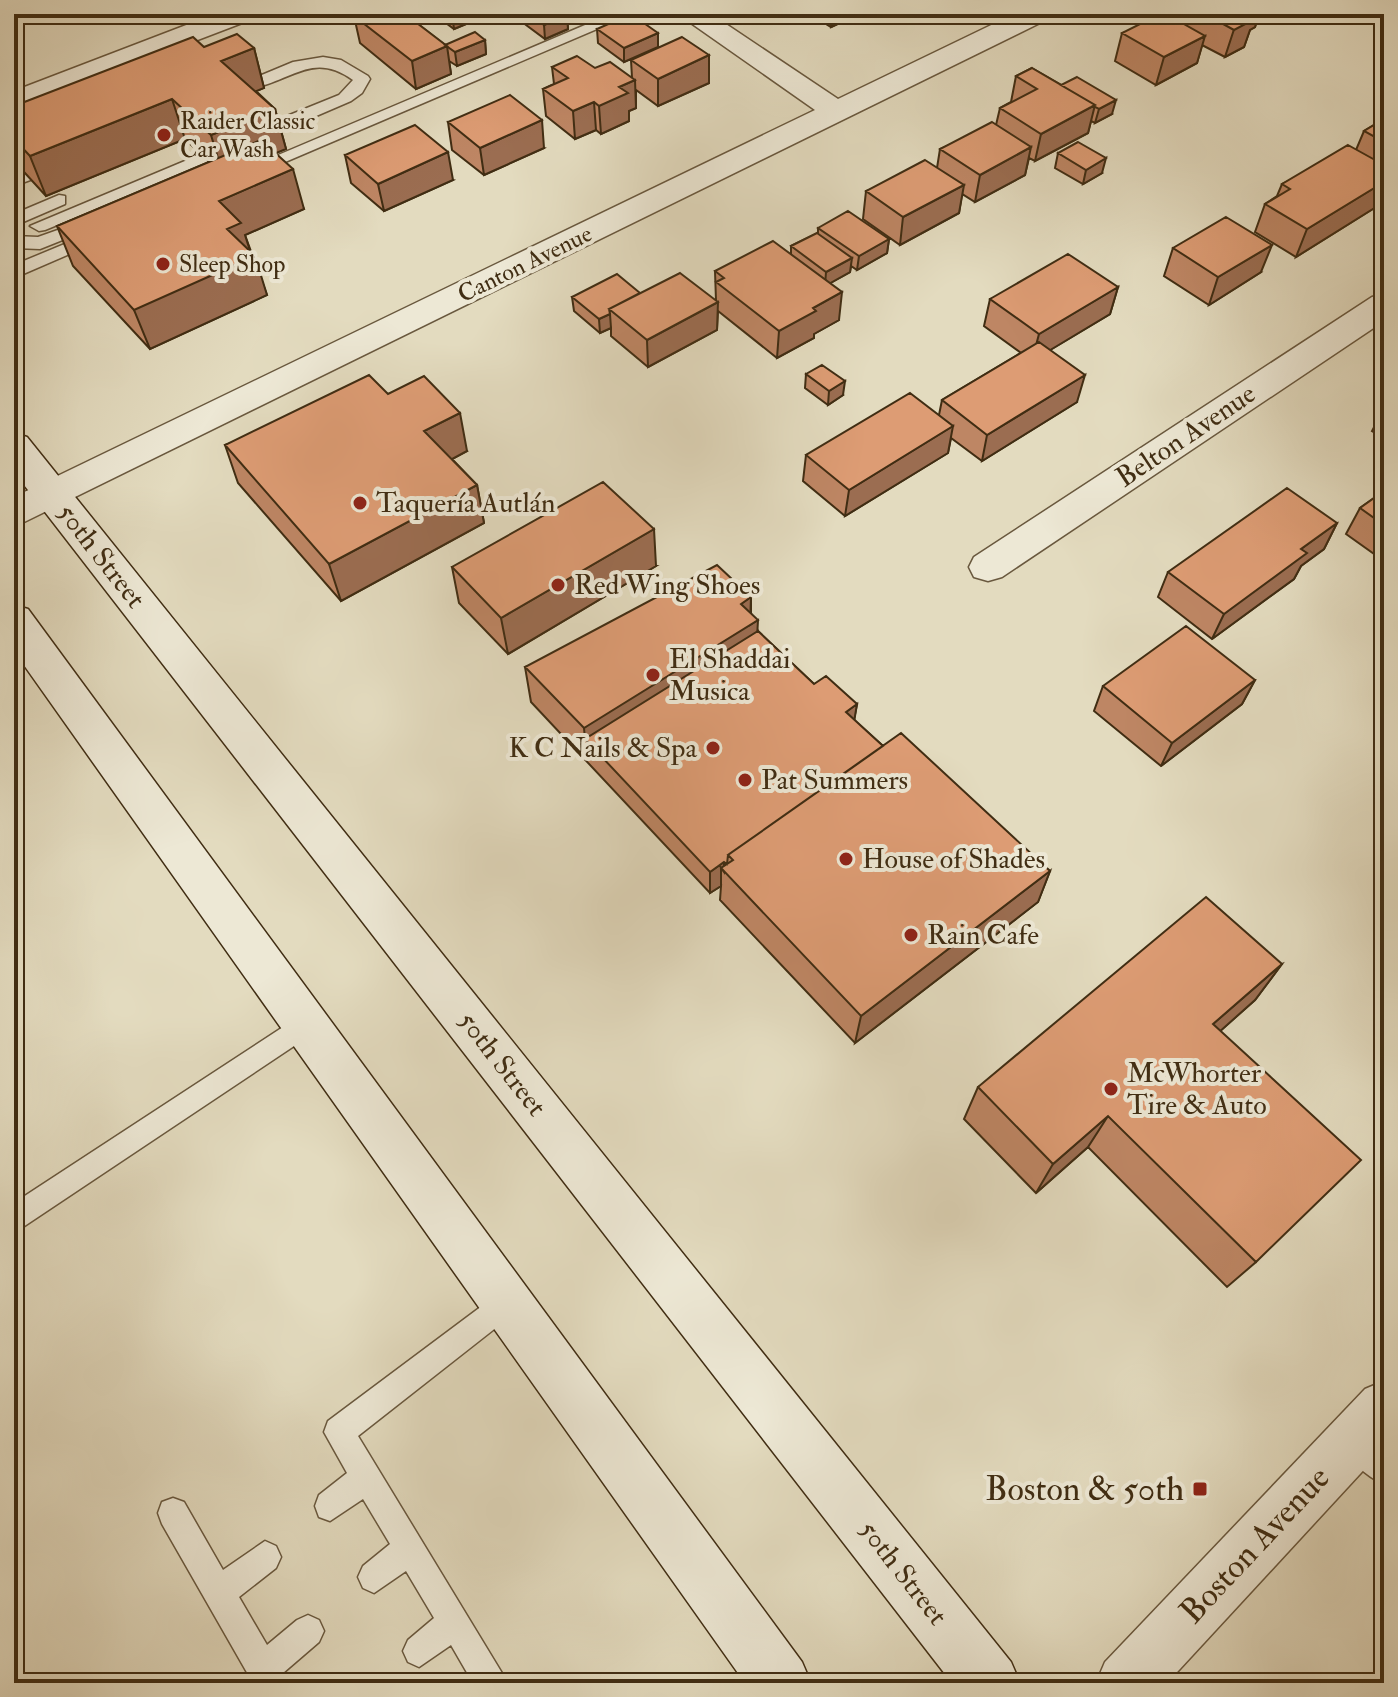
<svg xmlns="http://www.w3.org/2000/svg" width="1398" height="1697" viewBox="0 0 1398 1697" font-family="'IM FELL Double Pica',serif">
<rect width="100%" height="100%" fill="#e3dbbf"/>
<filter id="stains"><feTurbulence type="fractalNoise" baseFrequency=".0025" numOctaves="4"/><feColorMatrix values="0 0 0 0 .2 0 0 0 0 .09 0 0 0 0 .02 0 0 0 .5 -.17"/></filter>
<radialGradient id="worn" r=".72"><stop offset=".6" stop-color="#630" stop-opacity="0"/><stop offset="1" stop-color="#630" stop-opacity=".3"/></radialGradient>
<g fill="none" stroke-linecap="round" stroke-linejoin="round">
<g stroke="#69583e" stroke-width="3">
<path id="service" d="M611,14H632L257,174H245L243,170Z
M323,57L341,60L368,76L370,79L362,93L351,101L272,135H260V127L339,95L353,80C315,53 296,77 258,87L252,85V79L293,62Z
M204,153L210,154V162L45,230L39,231L30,226Z
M27,170L33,171V179L14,186V175Z
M59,195L65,196V204L14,226V214Z
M69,226L75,227V235L40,249L14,248V236L38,237Z
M96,231L102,232V240L14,278V265Z
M306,1012L315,1016L319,1024L315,1032L14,1233V1203Z
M506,1288L516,1292L520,1302L516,1312L358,1436L508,1683H473L451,1645L419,1667L408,1662L403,1651L408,1640L434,1618L406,1571L374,1593L363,1588L358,1577L363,1566L390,1544L363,1499L330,1521L319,1517L315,1506L319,1495L347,1473L324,1432L328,1421Z
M1354,1424L1365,1428L1384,1448V1484C1366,1477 1346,1457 1339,1439L1343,1428Z
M173,1498L184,1502L223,1570L265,1541L276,1546L281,1557L276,1568L239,1597L267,1645L297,1620L308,1615L319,1620L324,1631L319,1642L283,1673L287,1683H253L162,1524L158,1513L162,1502Z"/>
</g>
<g stroke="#69583e" stroke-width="3">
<path id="minor" d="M215,14H254L250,20L14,110V91Z
M678,14H711L838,99L1014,14H1050L1046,20L14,527V497L815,110Z
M1384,294V321L1002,577L988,581L974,577L969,567L974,557L1372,297Z"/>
</g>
<g stroke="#69583e" stroke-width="3">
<path id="tertiary" d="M1384,1381V1448L1167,1683H1096L1105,1662L1365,1389Z"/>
</g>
<g stroke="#402d13" stroke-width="3">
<path id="secondary" d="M14,433L27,437L1011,1662L1020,1683H952L14,472Z
M14,605L28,609L802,1662L811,1683H745L14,651Z"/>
</g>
<use href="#service" fill="#ede8d5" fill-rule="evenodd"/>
<use href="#minor" fill="#ede8d5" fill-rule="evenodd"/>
<use href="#tertiary" fill="#ede8d5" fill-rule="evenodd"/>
<use href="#secondary" fill="#ede8d5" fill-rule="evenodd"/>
</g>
<path fill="#be8664" stroke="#402d13" stroke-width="2" d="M356,14H405L445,45L485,40L486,54L457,66L449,61L451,74L416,89L360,43L354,16Z
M434,14H490L454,29Z
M518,14H564L567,15L568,29L545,39L518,19Z
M810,14H859L831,27Z
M1178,14H1262L1259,15L1255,27L1250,30L1244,47L1225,57L1202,45L1197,63L1156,85L1115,61L1122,33L1176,20Z
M597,29L658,47L624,62L598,43Z
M204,47L254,48L264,88L256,91L275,109L286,149L275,153L304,209L245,235L267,295L150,349L73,266L57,226L209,162L185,139L46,196L14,161V106Z
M709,55V83L658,106L636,90V108L629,111V121L601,134L596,130L575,139L546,116L543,89L554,84L552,67L595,68L632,78L631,60Z
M1032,68L1112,114L1095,123L1091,121L1088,133L1035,161L1029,158L1025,175L975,202L962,194L959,213L900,245L863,219L866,191L937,168L940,149L996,125L1000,108L1011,102L1016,76Z
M1384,119V202L1296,257L1255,232L1265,204L1277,196L1282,184L1356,150L1364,131Z
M448,122L544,148L484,175L452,150Z
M1058,153L1102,173L1083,184L1055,168Z
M345,155L453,180L384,211L351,183Z
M818,228L889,239L887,253L857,270L851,266L850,272L830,283L839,320L814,334V338L777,358L718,311L717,330L648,367L611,336V328L600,333L574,311L572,297L640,293L716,301L715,271L791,255V246L818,233Z
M1173,248L1261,272L1209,305L1164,276Z
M1118,287L1110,314L1050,350L1077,402L982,461L951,438L948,453L845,516L803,481L806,455L939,415L942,400L1021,353L984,326L990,299Z
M806,374L843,395L828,405L805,388Z
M388,394L467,451L452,459L477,485L484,523L341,601L238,483L225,445Z
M1384,408V438L1372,431Z
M1384,491V561L1346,534L1360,508Z
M1337,523L1324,549L1301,566L1294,579L1212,639L1158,597L1168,572Z
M656,566L508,654L459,603L452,567Z
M751,597V613L758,631L814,684L857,704L854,720L883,746L1050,871L1038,902L855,1043L720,900L721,886L710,893L531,702L525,667Z
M1255,680L1242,704L1161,766L1094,711L1103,686Z
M1282,964L1255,1000L1220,1031L1256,1262L1227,1287L1088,1147L1036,1193L964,1119L978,1087Z"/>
<path fill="#9b6d51" stroke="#402d13" stroke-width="2" d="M452,14H490L454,29Z
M832,14H859L831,27Z
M1239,14H1259L1255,27L1250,30L1244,47L1225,57Z
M567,15L568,29L545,39L544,25Z
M658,33V47L624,62V48Z
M1205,36L1197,63L1156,85L1164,57Z
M485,40L486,54L457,66L455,52Z
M447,46L451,74L416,89L412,61Z
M254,48L264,88L233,101L221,61Z
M709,55V83L658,106V79Z
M635,80L636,108L629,111V121L601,134L599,106L619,87Z
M172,99L185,139L46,196L30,156Z
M1116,100L1112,114L1095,123L1099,109Z
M594,102L596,130L575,139L573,111Z
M1095,105L1088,133L1035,161L1041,134Z
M275,109L286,149L223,175L211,135Z
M542,120L544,148L484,175L480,148Z
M1031,147L1025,175L975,202L980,175Z
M448,152L453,180L384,211L378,184Z
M1106,158L1102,173L1083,184L1086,170Z
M293,169L304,209L245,235L252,257L255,256L267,295L150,349L134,310L219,201Z
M1384,182V202L1296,257L1307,229Z
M964,185L959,213L900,245L903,217Z
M889,239L887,253L857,270L859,256Z
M1272,245L1261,272L1209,305L1218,277Z
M852,258L850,272L825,286L826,272Z
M1118,287L1110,314L1032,361L1039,334Z
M842,292L839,320L814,334V338L777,358L779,331L813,308Z
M718,302L717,330L648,367L647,340Z
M610,314L611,328L600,333L599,319Z
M1085,375L1077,402L982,461L987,435Z
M845,381L843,395L828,405L829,391Z
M460,413L467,451L432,470L424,431Z
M953,426L948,453L845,516L849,490Z
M477,485L484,523L341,601L329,564Z
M1337,523L1324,549L1301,566L1294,579L1212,639L1224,614L1301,549Z
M654,529L656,566L508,654L501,618Z
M751,597L750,625L758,620L756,656L585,739L584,728L741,604Z
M1255,680L1242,704L1161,766L1172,743Z
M857,704L853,728L846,712Z
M724,862V872L721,868V886L710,893V872Z
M1050,871L1038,902L855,1043L861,1016Z
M1282,964L1255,1000L1189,1059L1213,1024Z
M1108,1116L1088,1147L1036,1193L1053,1164Z"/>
<path fill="#dd9c74" stroke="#402d13" stroke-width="2" d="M359,14H405L447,46L412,61L354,16Z
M530,14H564L567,15L544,25Z
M631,14L658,33L624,48L597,29Z
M1160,14H1166L1205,36L1164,57L1122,33Z
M1205,14H1242L1253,20L1234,30Z
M475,32L485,40L455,52L445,45Z
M237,34L254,48L221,61L275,109L211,135L172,99L30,156L14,139V106L193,37L204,47Z
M682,37L709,55L658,79L631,60Z
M577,56L595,68L610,62L635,80L619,87L628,93L599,106L594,102L573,111L543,89L568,78L552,67Z
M1032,68L1095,105L1041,134L1000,108L1037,89L1016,76Z
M1077,77L1116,100L1099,109L1093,106L1095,105L1061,85Z
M510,95L542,120L480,148L448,122Z
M1384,119V142L1364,131Z
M992,122L1031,147L980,175L940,149Z
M415,125L448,152L378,184L345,155Z
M261,140L293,169L219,201L241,223L227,229L255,256L134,310L57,226Z
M1078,142L1106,158L1086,170L1058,153Z
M1348,145L1384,165V182L1307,229L1265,204L1290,189L1282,184Z
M925,160L964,185L903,217L866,191Z
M848,211L889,239L859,256L818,228Z
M1226,217L1272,245L1218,277L1173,248Z
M817,233L852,258L826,272L791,246Z
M773,241L842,292L813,308L816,311L779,331L716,282L724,278L715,271Z
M1068,254L1118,287L1039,334L990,299Z
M680,273L718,302L647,340L609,309Z
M617,274L640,293L609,309L610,314L599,319L572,297Z
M1039,342L1085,375L987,435L942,400Z
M822,365L845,381L829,391L806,374Z
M369,375L388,394L424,376L460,413L424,431L477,485L329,564L225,445Z
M910,393L953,426L849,490L806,455Z
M603,482L654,529L501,618L452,567Z
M1287,488L1337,523L1301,549L1307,553L1224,614L1168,572Z
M1384,491V525L1360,508Z
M717,565L751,597L741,604L758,620L584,728L525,667Z
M1186,626L1255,680L1172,743L1103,686Z
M758,631L814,684L826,676L857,704L846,712L883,746L728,855L727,864L724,862L710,872L585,739Z
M901,733L1050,871L861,1016L721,868L733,860L728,855Z
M1206,897L1282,964L1213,1024L1361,1160L1256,1262L1108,1116L1053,1164L978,1087Z"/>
<g fill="#8f2418" stroke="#ede8d5" stroke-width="3">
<circle cx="164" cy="135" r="8"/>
<circle cx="163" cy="264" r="8"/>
<circle cx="360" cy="503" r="8"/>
<circle cx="558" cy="585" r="8"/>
<circle cx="653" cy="675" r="8"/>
<circle cx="713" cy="748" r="8"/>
<circle cx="745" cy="780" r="8"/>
<circle cx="846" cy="859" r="8"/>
<circle cx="911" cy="935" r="8"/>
<circle cx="1111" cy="1089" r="8"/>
<rect x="1192" y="1481" width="16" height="16" rx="4"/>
</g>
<g text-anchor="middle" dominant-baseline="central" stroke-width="8" stroke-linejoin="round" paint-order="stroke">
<g font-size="24" fill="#402d13" stroke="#ede8d5" text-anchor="start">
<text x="180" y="121">Raider Classic<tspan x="180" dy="28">Car Wash</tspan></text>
<text x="179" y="264">Sleep Shop</text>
</g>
<g font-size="24" fill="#402d13" stroke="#ede8d5">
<text transform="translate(525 264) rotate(-26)">Canton Avenue</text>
</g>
<g font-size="28" fill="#402d13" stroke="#ede8d5">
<text transform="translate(1186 436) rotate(-34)">Belton Avenue</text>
<text transform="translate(101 556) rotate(52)">50th Street</text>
<text transform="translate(502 1064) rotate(52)">50th Street</text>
<text transform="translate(903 1573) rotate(52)">50th Street</text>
</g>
<g font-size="28" fill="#402d13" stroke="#ede8d5" text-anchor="start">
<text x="376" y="503">Taquería Autlán</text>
<text x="574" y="585">Red Wing Shoes</text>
<text x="669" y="659">El Shaddai<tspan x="669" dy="32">Musica</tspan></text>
<text x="697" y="748" text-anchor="end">K C Nails &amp; Spa</text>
<text x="761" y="780">Pat Summers</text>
<text x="862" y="859">House of Shades</text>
<text x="927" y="935">Rain Cafe</text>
<text x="1127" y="1073">McWhorter<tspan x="1127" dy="32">Tire &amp; Auto</tspan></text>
</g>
<g font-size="34" fill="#402d13" stroke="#ede8d5" text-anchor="end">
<text x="1184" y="1489">Boston &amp; 50th</text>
</g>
<g font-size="34" fill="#402d13" stroke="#ede8d5">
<text transform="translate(1255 1545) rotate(-47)">Boston Avenue</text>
</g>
</g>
<rect width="1398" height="1697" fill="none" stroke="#e3dbbf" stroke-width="48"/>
<rect x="16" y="16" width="1366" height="1665" fill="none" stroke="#402d13" stroke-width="4"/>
<rect x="24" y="24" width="1350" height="1649" fill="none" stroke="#402d13" stroke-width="2"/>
<rect width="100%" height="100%" filter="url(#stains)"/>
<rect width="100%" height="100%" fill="url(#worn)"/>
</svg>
